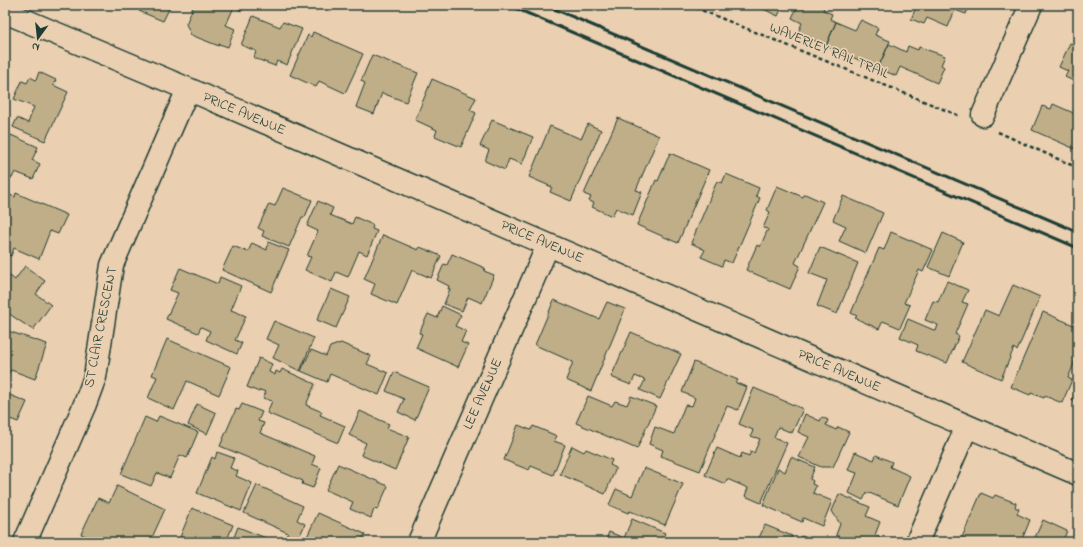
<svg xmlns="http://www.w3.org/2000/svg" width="1083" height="547" viewBox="0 0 1083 547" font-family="'Indie Flower',sans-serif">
<rect width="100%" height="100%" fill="#eacfb1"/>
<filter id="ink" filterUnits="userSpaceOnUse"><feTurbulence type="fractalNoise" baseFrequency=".025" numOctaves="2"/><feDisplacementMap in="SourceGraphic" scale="8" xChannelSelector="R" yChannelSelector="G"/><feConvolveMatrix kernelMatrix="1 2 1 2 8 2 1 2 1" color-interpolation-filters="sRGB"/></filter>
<g filter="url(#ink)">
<path fill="#c0ae88" stroke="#1f3d34" d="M142,5H171L163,21L139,11Z
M194,5H245L242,11L234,7L226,25L235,29L228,47L219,44V46L191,35L186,24Z
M755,5H783L778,16Z
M798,5H825L823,10L832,14L830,19L836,22L826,46L798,33L802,23L792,18Z
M917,5H969L966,14L955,10L948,27L927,18L924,24L911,19Z
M253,16L280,27L283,22L302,29L287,65L277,61L275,66L254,58L256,51L241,45Z
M861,20L878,28L875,35L890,41L878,68L826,46L836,22L855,30Z
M313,32L363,54L345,93L319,81L316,87L290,75L308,35L311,37Z
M1070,43L1078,46V83L1065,77L1068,71L1059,67Z
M889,44L906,52L908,46L918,50L919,47L945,56L941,65L944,67L937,83L900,67L896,76L878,68Z
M372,55L418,73L406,102L382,93L374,114L356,107L365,83L361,81Z
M39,72L56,80L53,85L68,92L45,141L13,127L17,118L28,123L34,107L14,99L22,81L27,83L30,77L36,80Z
M432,79L476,98L470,110L476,113L461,147L435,136L437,130L415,120Z
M1053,104L1078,115V143L1075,149L1032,130L1042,106L1051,109Z
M618,118L659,136L636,190L642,192L633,215L616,208L612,216L592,207L594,203L589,201L591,197L584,194Z
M492,120L533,137L522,164L509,159L505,170L485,161L489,150L480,146Z
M588,124L601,130L571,201L550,192L552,187L529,177L550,126L581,139Z
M11,135L38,147L32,160L40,164L33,179L15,172L12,178L5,175V147Z
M670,153L709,170L678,243L637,225L656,180L658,181Z
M726,174L759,188L756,196L760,198L732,263L724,260L722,266L701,257L705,250L691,243L717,181L722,183Z
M777,186L803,197L805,194L823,202L795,263L800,266L790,289L746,270L757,245L760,247L768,229L763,228L770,212L767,210Z
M283,188L312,200L305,217H302L289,247L262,236L264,231L258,228L269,204L275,206Z
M5,193L15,197L16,193L67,215L58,234L50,231L39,259L14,248L11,256L5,254V220L8,212L5,210Z
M843,196L883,213L866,253L839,241L846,226L833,220Z
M318,201L333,208L330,215L352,224L355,217L373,225L372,229L377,231L367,255L359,251L348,277L336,272L332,282L305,270L311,257L307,256L318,231L307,226Z
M891,232L933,250L923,272L919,270L904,303L910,305L900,328L883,321L879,329L855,318L857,316L851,313L879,248L884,250Z
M943,233L963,242L949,276L928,267Z
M383,235L418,250L420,247L441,256L431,278L412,270L397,305L371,294L375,284L364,279Z
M268,242L289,250L271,292L222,270L233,246L248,252L252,243L267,250Z
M820,247L858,263L837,314L817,306L827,280L809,273Z
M452,254L485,268L484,271L494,275L482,303L468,297L462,311L444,304L450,289H448L449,286L437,280L444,264L447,265Z
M25,266L45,281L36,294L51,305L33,330L5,311V272L15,280Z
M180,268L218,284L220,277L241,286L231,310L246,316L235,340L242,343L237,354L206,340L210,331L201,327L198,333L166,319L178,293L170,290Z
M947,281L968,290L962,302L968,304L955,334L959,336L947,363L916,351L918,345L900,337L908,319L936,331L938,325L925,320L933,301L938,302Z
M1013,285L1040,297L1017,351L1014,348L1001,379L962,362L985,310L999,316Z
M331,289L350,297L336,328L317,320Z
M554,300L599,319L607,302L625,309L591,391L566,380L573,362L535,345Z
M442,306L461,315L455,326L466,331L461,342L468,345L458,367L416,348L422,334L419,333L428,314L437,318Z
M1043,312L1078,327V354L1068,378L1072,380L1062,403L1045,396L1044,398L1031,393L1030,395L1011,387Z
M274,321L314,338L300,371L273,358L279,345L266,339Z
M5,330L47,344L35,379L11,370L8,374L5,373Z
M631,332L681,354L660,399L640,390L645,380L635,376L631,385L611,377Z
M167,339L231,367L219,395L187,381L174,410L148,398L157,377L152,375Z
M341,343L371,356L367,364L388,373L379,395L330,374L327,382L301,371L311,350L326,356L330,347Z
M259,358L272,364L269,372L275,375L276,371L280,373L282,369L315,384L306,405L322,412L320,415L345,426L338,443L267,413L272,401L263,398L266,392L260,390L259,392L247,387Z
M694,362L738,380L736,383L747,387L738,410L727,406L700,471L661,456L663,450L649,444L655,427L674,434L685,405L692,406L695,398L682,392Z
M394,372L429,387L415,420L398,412L404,399L386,391Z
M1078,386V403L1072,400Z
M754,388L803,409L792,433L778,427L774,437L787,443L761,503L745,496L748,488L727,479L725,484L705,475L717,448L740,458L742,453L749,456L751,451L754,453L760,439L751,436L753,430L739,424Z
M5,393L27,402L18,422L5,417Z
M588,396L612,406L615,401L627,405L631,396L656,406L637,449L576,423Z
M197,404L216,413L207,434L188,425Z
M242,404L262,412L258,421L264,423L260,433L315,456L312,464L321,468L313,488L302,484L303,481L220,446L236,409L239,410Z
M360,411L389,424L387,428L409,437L395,470L361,455L366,443L349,435Z
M805,414L820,421L822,417L828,420L826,425L836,430L838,427L849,432L833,467H821L799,457L809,437L798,432Z
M159,416L198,432L187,458L180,455L170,478L157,473L151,486L121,474L145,417L156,422Z
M518,425L531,430L533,426L557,436L554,441L565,445L553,475L531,466L529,470L504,460Z
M572,446L584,452L586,449L612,460L610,465L616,468L605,494L560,474Z
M217,452L234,458L230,468L238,471L236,476L252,483L241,511L197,493L212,457L215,459Z
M855,452L874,460L876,455L892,462L890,467L910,476L898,505L867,492L863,500L849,493L857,473L848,470Z
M791,457L815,467L810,479L813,481L812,484L816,486L813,493L832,501L822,526L803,518L802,522L763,505L778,468L785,472Z
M338,464L388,486L377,510L374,509L371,518L350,509L353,502L326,490Z
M644,468L683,484L665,525L630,511L628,513L609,505L616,489L632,496Z
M257,485L303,506L297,520L305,524L297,542L285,537L288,533L244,513Z
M117,486L165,509L150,542H91L92,539L81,534L98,498L109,503Z
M981,493L993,498L995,495L1016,503L1015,507L1019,509L1017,514L1030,520L1021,542H960Z
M839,494L870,507L866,516L880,522L875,535L880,537L878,542L870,541V542H840L842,538L836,535L840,524L832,511Z
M192,508L233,525L226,542H178Z
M318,513L365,534L361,542H313L306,539Z
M632,519L665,533L661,542H605L609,532L624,538Z
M1043,520L1067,531L1064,538L1073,542H1033Z
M765,525L792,536L789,542H757Z
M238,527L276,542H232Z
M801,536L815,542H799Z"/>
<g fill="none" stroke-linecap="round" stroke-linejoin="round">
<g stroke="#1f3d34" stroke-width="25">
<path id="minor" d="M5,12L188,89L1078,474
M983,115L1031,5
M25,542L85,404L95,377L112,265L188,89
M419,542L548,245
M917,542L967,426"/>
</g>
<path stroke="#1f3d34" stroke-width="2.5" stroke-dasharray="4 3" stroke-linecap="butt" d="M689,5L960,116
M998,132L1078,168"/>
<use href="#minor" stroke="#eacfb1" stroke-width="22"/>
<path stroke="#1f3d34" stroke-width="3" d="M508,5L1078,248
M545,5L1078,232"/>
</g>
</g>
<g text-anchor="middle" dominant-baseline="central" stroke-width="3.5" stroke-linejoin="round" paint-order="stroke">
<g font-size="14" fill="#1f3d34" stroke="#eacfb1">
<text transform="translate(829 51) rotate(22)">WAVERLEY RAIL TRAIL</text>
<text transform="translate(244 114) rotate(23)">PRICE AVENUE</text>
<text transform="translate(542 242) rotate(23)">PRICE AVENUE</text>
<text transform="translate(101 327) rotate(-79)">ST CLAIR CRESCENT</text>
<text transform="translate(839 371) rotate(23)">PRICE AVENUE</text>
<text transform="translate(483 394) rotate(-66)">LEE AVENUE</text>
</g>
</g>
<rect width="1083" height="547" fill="none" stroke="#eacfb1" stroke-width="20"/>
<rect x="10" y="10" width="1063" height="527" fill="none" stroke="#1f3d34" stroke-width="1.5" filter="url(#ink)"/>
<g transform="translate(38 38) rotate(195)" stroke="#eacfb1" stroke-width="3" paint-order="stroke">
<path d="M0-3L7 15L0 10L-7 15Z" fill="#1f3d34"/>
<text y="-6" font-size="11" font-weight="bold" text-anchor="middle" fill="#1f3d34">N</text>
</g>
</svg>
